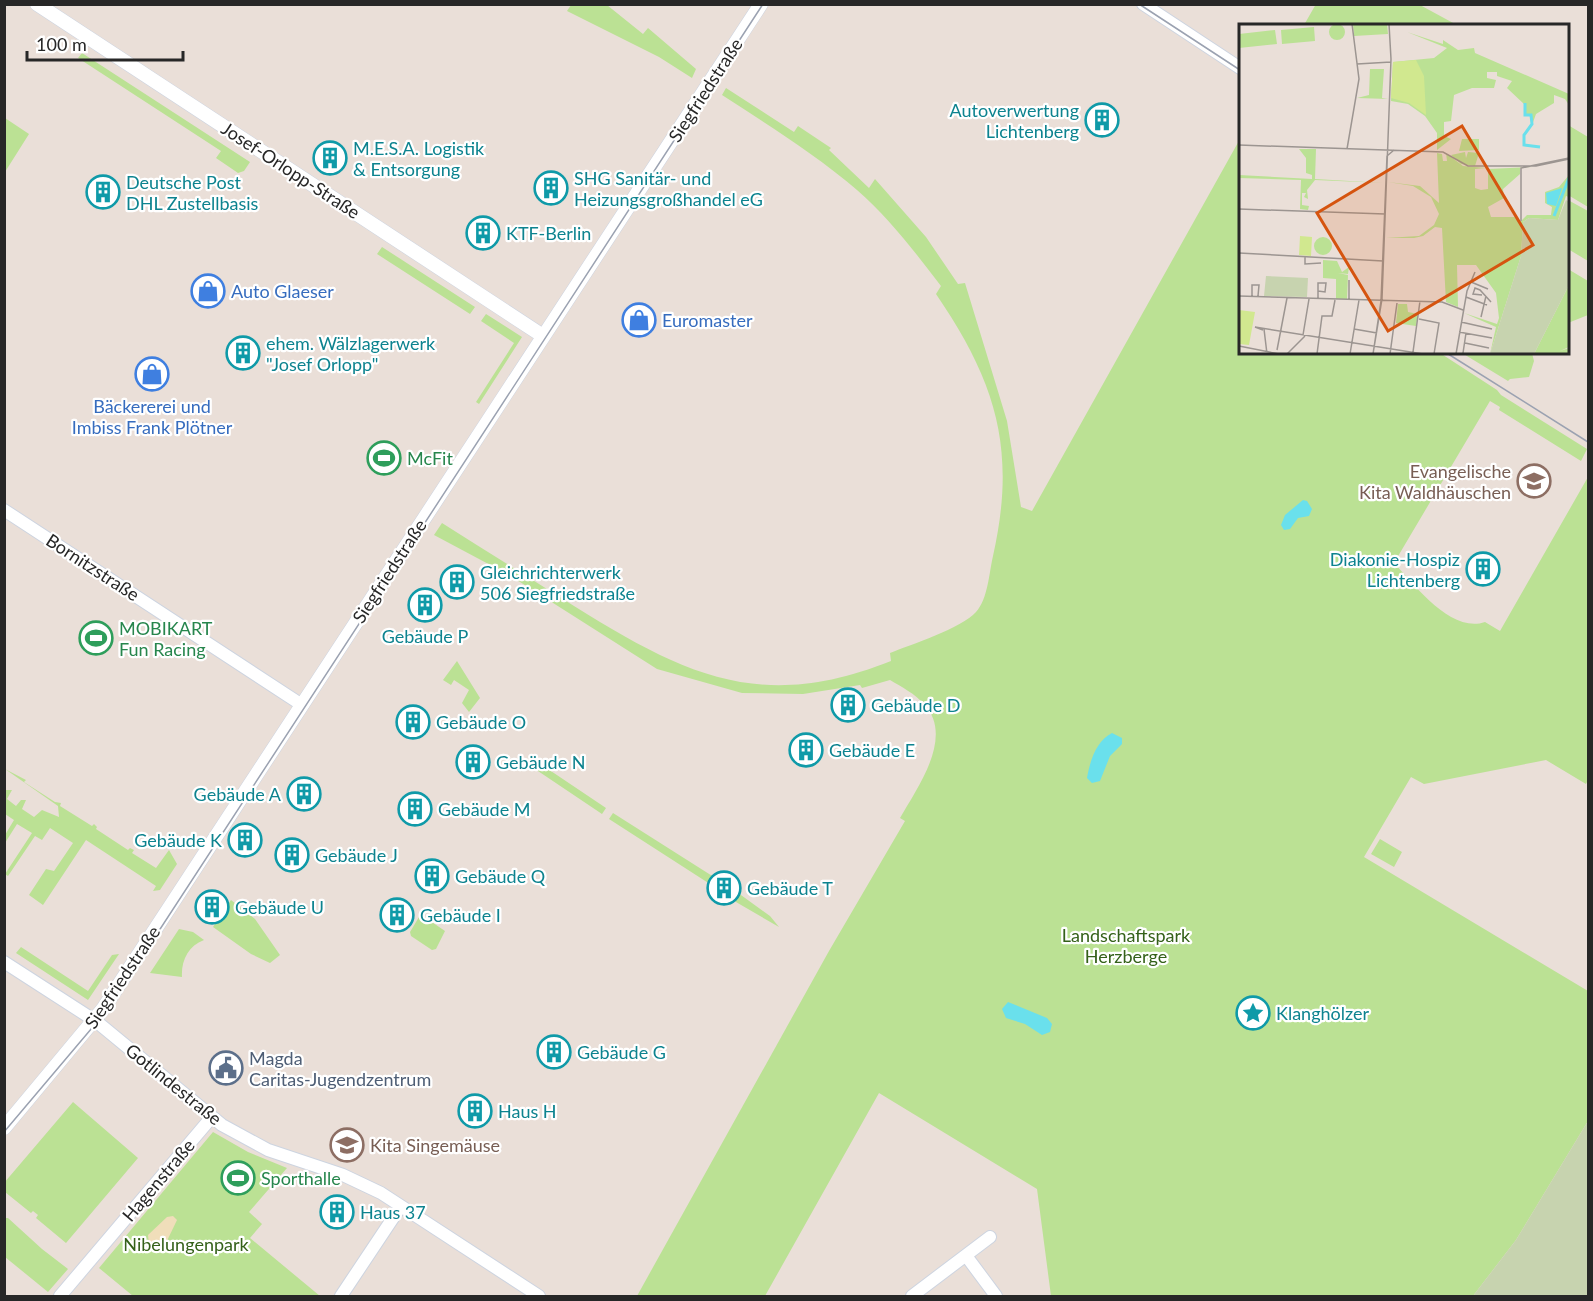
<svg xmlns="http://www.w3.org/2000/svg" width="1593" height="1301" viewBox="0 0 1593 1301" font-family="Lato,sans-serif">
<rect width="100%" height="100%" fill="#eadfd8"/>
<path fill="#bbe194" d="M1316,4L1420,5L1455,24L1304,25Z
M571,5H607L643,34L648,28L696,69L692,78L659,57L567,11Z
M82,53L250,162L244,171L238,173L216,158L221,151L78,58Z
M726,88L794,132L798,126L831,148L829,150L869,188L875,179L926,237L958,284L965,283L1007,421L1021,507L1032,511L1240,139V352L1440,353L1497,390L1501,395L1587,449L1581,461L1499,410L1500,407L1490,401L1394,563C1414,584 1451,634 1485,622L1500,631L1588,477V780L1586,784L1546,760L1424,784L1411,777L1364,857L1588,991V1121L1516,1240L1473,1296H1051L1037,1189L879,1093L765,1296H637L829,951L905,821L900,818C917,788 955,737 924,704C915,694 902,687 890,680L862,688L860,685L803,694L742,693L657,669L509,575L434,535L442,523C486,551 530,578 574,606C685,675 761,713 891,661L890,653C910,645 962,628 976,612C988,599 989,573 993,556C1017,449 996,382 936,294L941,286C915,252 889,218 857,190C815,154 768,125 722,95Z
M5,118L29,134L5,172Z
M1568,125L1588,137V207L1568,195Z
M1568,200L1588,211V261L1568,249Z
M382,247L475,307L470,314L377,254Z
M1568,269L1588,281V315L1568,323Z
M486,314L522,337L479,404L476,402L514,343L481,321Z
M1462,353H1532L1534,361L1529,377L1510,379L1508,381Z
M457,661L480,698L469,712L462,703L469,690L454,680L451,685L443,680Z
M539,763L606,808L602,814L535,769Z
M5,769L26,780L24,782L55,802L61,803L60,806L92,826L94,824L97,827L96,829L128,850L130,848L134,850L132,853L156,868L169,850L177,864L160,890L153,891L156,886L86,840L43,905L29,895L46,869L54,871L73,843L50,828L42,840L35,836L8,876L5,874L32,833L17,824L5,843V835L14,820L5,814L6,790H12L7,799L16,806L21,800H26L22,809L34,817L42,810L59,817L58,806Z
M613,813L717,879L713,886L609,819Z
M1380,839L1402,852L1394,867L1371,854Z
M734,890L770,916L779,927L729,898Z
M231,900L255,919L280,955L270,963L251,954L213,927Z
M423,916L445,931L436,949L432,950L411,936L410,932L419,917Z
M179,929L193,932L204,940C188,946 181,961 182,977L150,973Z
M21,947L88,991L112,955L119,954L88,1000L16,953Z
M73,1102L138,1158L66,1243L36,1218L38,1215L33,1211L31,1213L5,1192L4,1183Z
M213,1132L248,1152L287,1168L249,1212L262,1224L250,1238L320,1296H133L99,1268Z
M4,1218H8L42,1249L68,1269L48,1292L5,1257Z"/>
<path fill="#f0deba" d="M173,1216L177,1220L165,1245H149L148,1235L167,1217Z"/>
<path fill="#c7d3af" d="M1588,1121V1296H1473L1516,1240Z"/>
<path fill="#6ae0ec" d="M1303,500L1307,501L1312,509L1309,516L1298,518L1290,529L1284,530L1281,525L1285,515Z
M1112,733L1122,738V744L1110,756L1100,781L1092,783L1087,778C1090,761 1096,741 1112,733Z
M1008,1002L1047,1018L1052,1024L1050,1032L1042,1035L1025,1024L1006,1018L1002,1009Z"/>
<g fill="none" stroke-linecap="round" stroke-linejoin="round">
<g stroke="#cdd4e0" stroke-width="14">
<path id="minor" d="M1143,4L1240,68
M4,510L302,705
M4,962L97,1022L222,1125L268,1150L343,1175L381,1193L539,1296
M967,1257L996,1296
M60,1296L211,1118
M341,1296L401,1206
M912,1296L990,1237"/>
</g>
<g stroke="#cdd4e0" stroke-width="15">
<path id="tertiary" d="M37,4L543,336
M4,1128L103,1009L761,4"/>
</g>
<use href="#minor" stroke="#fff" stroke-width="12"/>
<use href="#tertiary" stroke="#fff" stroke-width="14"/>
<path stroke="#9ba2b1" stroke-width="1.5" d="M1139,4L1240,70
M1445,352L1588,442
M4,1132L97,1022L151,943L763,4"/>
</g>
<defs>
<g id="building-ring" transform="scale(1.725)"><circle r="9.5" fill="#fff" stroke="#0f9aa8" stroke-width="1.5"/><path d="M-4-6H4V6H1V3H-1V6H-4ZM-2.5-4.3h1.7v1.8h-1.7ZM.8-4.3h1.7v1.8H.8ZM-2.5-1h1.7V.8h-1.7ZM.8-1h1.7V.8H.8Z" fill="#0f9aa8"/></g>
<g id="shop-ring" transform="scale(1.725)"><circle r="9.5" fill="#fff" stroke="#3f7fe0" stroke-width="1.5"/><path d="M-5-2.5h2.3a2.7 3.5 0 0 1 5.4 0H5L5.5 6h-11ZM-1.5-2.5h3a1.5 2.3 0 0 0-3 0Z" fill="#3f7fe0"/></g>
<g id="stadium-ring" transform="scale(1.725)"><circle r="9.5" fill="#fff" stroke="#2e9e5b" stroke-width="1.5"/><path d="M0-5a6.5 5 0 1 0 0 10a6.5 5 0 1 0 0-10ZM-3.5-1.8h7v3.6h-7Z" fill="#2e9e5b"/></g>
<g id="school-ring" transform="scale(1.725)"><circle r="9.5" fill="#fff" stroke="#8d6e63" stroke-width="1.5"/><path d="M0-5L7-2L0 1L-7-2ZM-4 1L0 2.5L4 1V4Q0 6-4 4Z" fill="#8d6e63"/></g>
<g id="sight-ring" transform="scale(1.725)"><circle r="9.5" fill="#fff" stroke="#0f9aa8" stroke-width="1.5"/><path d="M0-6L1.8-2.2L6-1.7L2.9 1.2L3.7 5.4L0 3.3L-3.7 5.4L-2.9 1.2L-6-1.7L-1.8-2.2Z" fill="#0f9aa8"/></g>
<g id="civic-ring" transform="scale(1.725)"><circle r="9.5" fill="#fff" stroke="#5c6f8a" stroke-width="1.5"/><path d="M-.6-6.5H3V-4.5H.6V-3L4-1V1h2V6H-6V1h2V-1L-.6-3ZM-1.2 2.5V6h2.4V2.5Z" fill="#5c6f8a"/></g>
</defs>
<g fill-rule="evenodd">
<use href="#building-ring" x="1102" y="120"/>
<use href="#building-ring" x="330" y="158"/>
<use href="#building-ring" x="551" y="188"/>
<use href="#building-ring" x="103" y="192"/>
<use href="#building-ring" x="483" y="233"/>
<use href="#shop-ring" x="208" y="291"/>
<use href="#shop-ring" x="639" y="320"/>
<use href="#building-ring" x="243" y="353"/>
<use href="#shop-ring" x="152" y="374"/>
<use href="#stadium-ring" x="384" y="458"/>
<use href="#school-ring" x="1534" y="481"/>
<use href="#building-ring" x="1483" y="569"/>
<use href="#building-ring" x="457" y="582"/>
<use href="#building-ring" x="425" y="605"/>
<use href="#stadium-ring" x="96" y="638"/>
<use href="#building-ring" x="848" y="705"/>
<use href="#building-ring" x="413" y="722"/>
<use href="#building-ring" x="806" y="750"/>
<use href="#building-ring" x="473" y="762"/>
<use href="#building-ring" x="304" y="794"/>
<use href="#building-ring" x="415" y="809"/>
<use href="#building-ring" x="245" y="840"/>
<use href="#building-ring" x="292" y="855"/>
<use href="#building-ring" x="432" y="876"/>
<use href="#building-ring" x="724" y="888"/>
<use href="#building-ring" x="212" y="907"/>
<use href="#building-ring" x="397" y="915"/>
<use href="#sight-ring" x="1253" y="1013"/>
<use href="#building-ring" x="554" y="1052"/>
<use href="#civic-ring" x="226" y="1068"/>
<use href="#building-ring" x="475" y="1111"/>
<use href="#school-ring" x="347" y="1145"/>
<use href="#stadium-ring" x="238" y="1178"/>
<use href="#building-ring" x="337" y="1212"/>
</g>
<g text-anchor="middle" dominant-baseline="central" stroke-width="4.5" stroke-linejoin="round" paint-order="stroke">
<g font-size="18" fill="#272727" stroke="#fff">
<text transform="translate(705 90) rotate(-57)">Siegfriedstraße</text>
<text transform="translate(291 170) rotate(33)">Josef-Orlopp-Straße</text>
<text transform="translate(93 567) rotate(33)">Bornitzstraße</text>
<text transform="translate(389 571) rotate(-57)">Siegfriedstraße</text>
<text transform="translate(122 977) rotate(-56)">Siegfriedstraße</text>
<text transform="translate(174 1084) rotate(39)">Gotlindestraße</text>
<text transform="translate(158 1180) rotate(-50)">Hagenstraße</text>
</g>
<g font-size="18" fill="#0d838f" stroke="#fff" text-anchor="start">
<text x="1079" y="110" text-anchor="end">Autoverwertung<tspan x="1079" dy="21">Lichtenberg</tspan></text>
<text x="353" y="148">M.E.S.A. Logistik<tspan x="353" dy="21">&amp; Entsorgung</tspan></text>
<text x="574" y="178">SHG Sanitär- und<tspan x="574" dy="21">Heizungsgroßhandel eG</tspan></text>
<text x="126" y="182">Deutsche Post<tspan x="126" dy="21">DHL Zustellbasis</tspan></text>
<text x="506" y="233">KTF-Berlin</text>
<text x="266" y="343">ehem. Wälzlagerwerk<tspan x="266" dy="21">"Josef Orlopp"</tspan></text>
<text x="1460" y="559" text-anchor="end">Diakonie-Hospiz<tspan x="1460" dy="21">Lichtenberg</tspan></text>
<text x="480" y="572">Gleichrichterwerk<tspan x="480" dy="21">506 Siegfriedstraße</tspan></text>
<text x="425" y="636" text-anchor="middle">Gebäude P</text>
<text x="871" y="705">Gebäude D</text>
<text x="436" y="722">Gebäude O</text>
<text x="829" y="750">Gebäude E</text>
<text x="496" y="762">Gebäude N</text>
<text x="281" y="794" text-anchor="end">Gebäude A</text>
<text x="438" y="809">Gebäude M</text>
<text x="222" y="840" text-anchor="end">Gebäude K</text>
<text x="315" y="855">Gebäude J</text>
<text x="455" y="876">Gebäude Q</text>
<text x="747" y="888">Gebäude T</text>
<text x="235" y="907">Gebäude U</text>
<text x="420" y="915">Gebäude I</text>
<text x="1276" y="1013">Klanghölzer</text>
<text x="577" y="1052">Gebäude G</text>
<text x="498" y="1111">Haus H</text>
<text x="360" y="1212">Haus 37</text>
</g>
<g font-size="18" fill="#366cbe" stroke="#fff" text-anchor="start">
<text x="231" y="291">Auto Glaeser</text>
<text x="662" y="320">Euromaster</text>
<text x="152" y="406" text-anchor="middle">Bäckererei und<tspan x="152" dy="21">Imbiss Frank Plötner</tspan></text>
</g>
<g font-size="18" fill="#27864d" stroke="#fff" text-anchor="start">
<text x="407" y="458">McFit</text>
<text x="119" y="628">MOBIKART<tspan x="119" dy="21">Fun Racing</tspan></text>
<text x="261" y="1178">Sporthalle</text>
</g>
<g font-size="18" fill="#785e54" stroke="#fff" text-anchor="end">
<text x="1511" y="471">Evangelische<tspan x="1511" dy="21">Kita Waldhäuschen</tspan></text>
<text x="370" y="1145" text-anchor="start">Kita Singemäuse</text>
</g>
<g font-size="18" fill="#346119" stroke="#fff">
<text x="1126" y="935">Landschaftspark<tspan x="1126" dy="21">Herzberge</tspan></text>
<text x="186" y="1244">Nibelungenpark</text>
</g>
<g font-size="18" fill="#4e5e75" stroke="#fff" text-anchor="start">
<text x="249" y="1058">Magda<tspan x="249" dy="21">Caritas-Jugendzentrum</tspan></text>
</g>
</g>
<g transform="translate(1239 24)">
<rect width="330" height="330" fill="#eadfd8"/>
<path d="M90 8a8 8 0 1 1 16 0a8 8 0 1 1-16 0ZM114,0H148L149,10L115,12ZM75,3L76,17L43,20L42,6ZM36,6L38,20L0,24V10ZM168,8L204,20V16L219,26L235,24L236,29L330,70V81L326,75L315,71V79L297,90L293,101L292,91H286V81L268,64L273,57L258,52V48H248V54L257,56L255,64H233L215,71L212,97L205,98V112L212,115L198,126V109L186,92L169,80L152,77L154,38L195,34L208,24ZM131,45H145L143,74L149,75L118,74L130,71ZM223,115H240V126L220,127ZM60,125H77L76,155L145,159L76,156L68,166L69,175L65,173L67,169H63V181L70,182L69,186L61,185L62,156L0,154V151L73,155V151L67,149V134ZM226,128L227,134L229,128L240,129L236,142L222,140L212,131ZM198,129L203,130L204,137H208L207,129L224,142L247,144L236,145V164L242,166L249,165V145L294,143L281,144V150L264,165L265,174L249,183L252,193H279L281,198L288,191H312L313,183L306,179V168L320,163L330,151V173L327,172L319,196L290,194L284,198L282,232L251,330L257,303L225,289L258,300L260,294L257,269L237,241H218L219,283L207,278L203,204L196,203L184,212L175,214H147L180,212L195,201L200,190L192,173L174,162L149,158L181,162L200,179ZM75 222a9 9 0 1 1 18 0a9 9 0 1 1-18 0ZM84,236L98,237L103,248L110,243L109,250L99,249L109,251L108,275H97V255L84,254ZM330,261V323L321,327L330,324V330H295ZM159,280H168L169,288L179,290L177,302L157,299Z" fill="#bbe194"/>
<path d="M327,176L330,178V261L295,330H251L282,232L284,198L290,194L319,196ZM27,252L69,254L68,273L25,272Z" fill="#c7d3af"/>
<path d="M177,36L185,52L187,91L170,79L152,74L154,38ZM61,212L73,213L72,232L60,231ZM0,286L16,288L10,321L0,320Z" fill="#d1e88f"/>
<path d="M323,164L317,182L308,180L307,169Z" fill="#6ae0ec"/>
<path fill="none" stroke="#6ae0ec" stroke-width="3" d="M286,79V91H292L293,100L285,111V121L301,123M315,192L330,154"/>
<path fill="none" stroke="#9c9591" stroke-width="1.5" d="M118,40L152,38M0,121L204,128M0,121L204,128L229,142H297L330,135M108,125L120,55L113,0M0,185L146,190M282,191V197V144L330,134M0,229L144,237M66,233V240L82,239M232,258L249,265M243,271L234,270L236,264L241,266L252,278M0,272L203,278L224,286M13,272V261H20L19,272M227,273L248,281M79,275V259H87L86,268L79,267M110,276V256M242,293L247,272M180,295L200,299L195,330M222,298L253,305M25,305L28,330M115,305L138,309M24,306L16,303L184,330M220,308L253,314M64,311L70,275M226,319L250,324M0,322L40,330M38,326L48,274M174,328L181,277M224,329L227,309M48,330L66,312M78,330L83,292H93L96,276M111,330L120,276M134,330L143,275L152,35L150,0M134,330L142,277L148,132L155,126M151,330L158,279M217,330L228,267L236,248"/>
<path fill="#d5540f" fill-opacity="0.15" stroke="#d5540f" stroke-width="3" d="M223,102L294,221L149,307L78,189Z"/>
<rect width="330" height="330" fill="none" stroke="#272727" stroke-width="3"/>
</g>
<rect width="1593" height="1301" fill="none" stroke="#272727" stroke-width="12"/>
<path d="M27 51v9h156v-9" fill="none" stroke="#272727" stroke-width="3"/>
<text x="36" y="51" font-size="18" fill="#272727" stroke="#ffffff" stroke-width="4.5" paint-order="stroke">100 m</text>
</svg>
